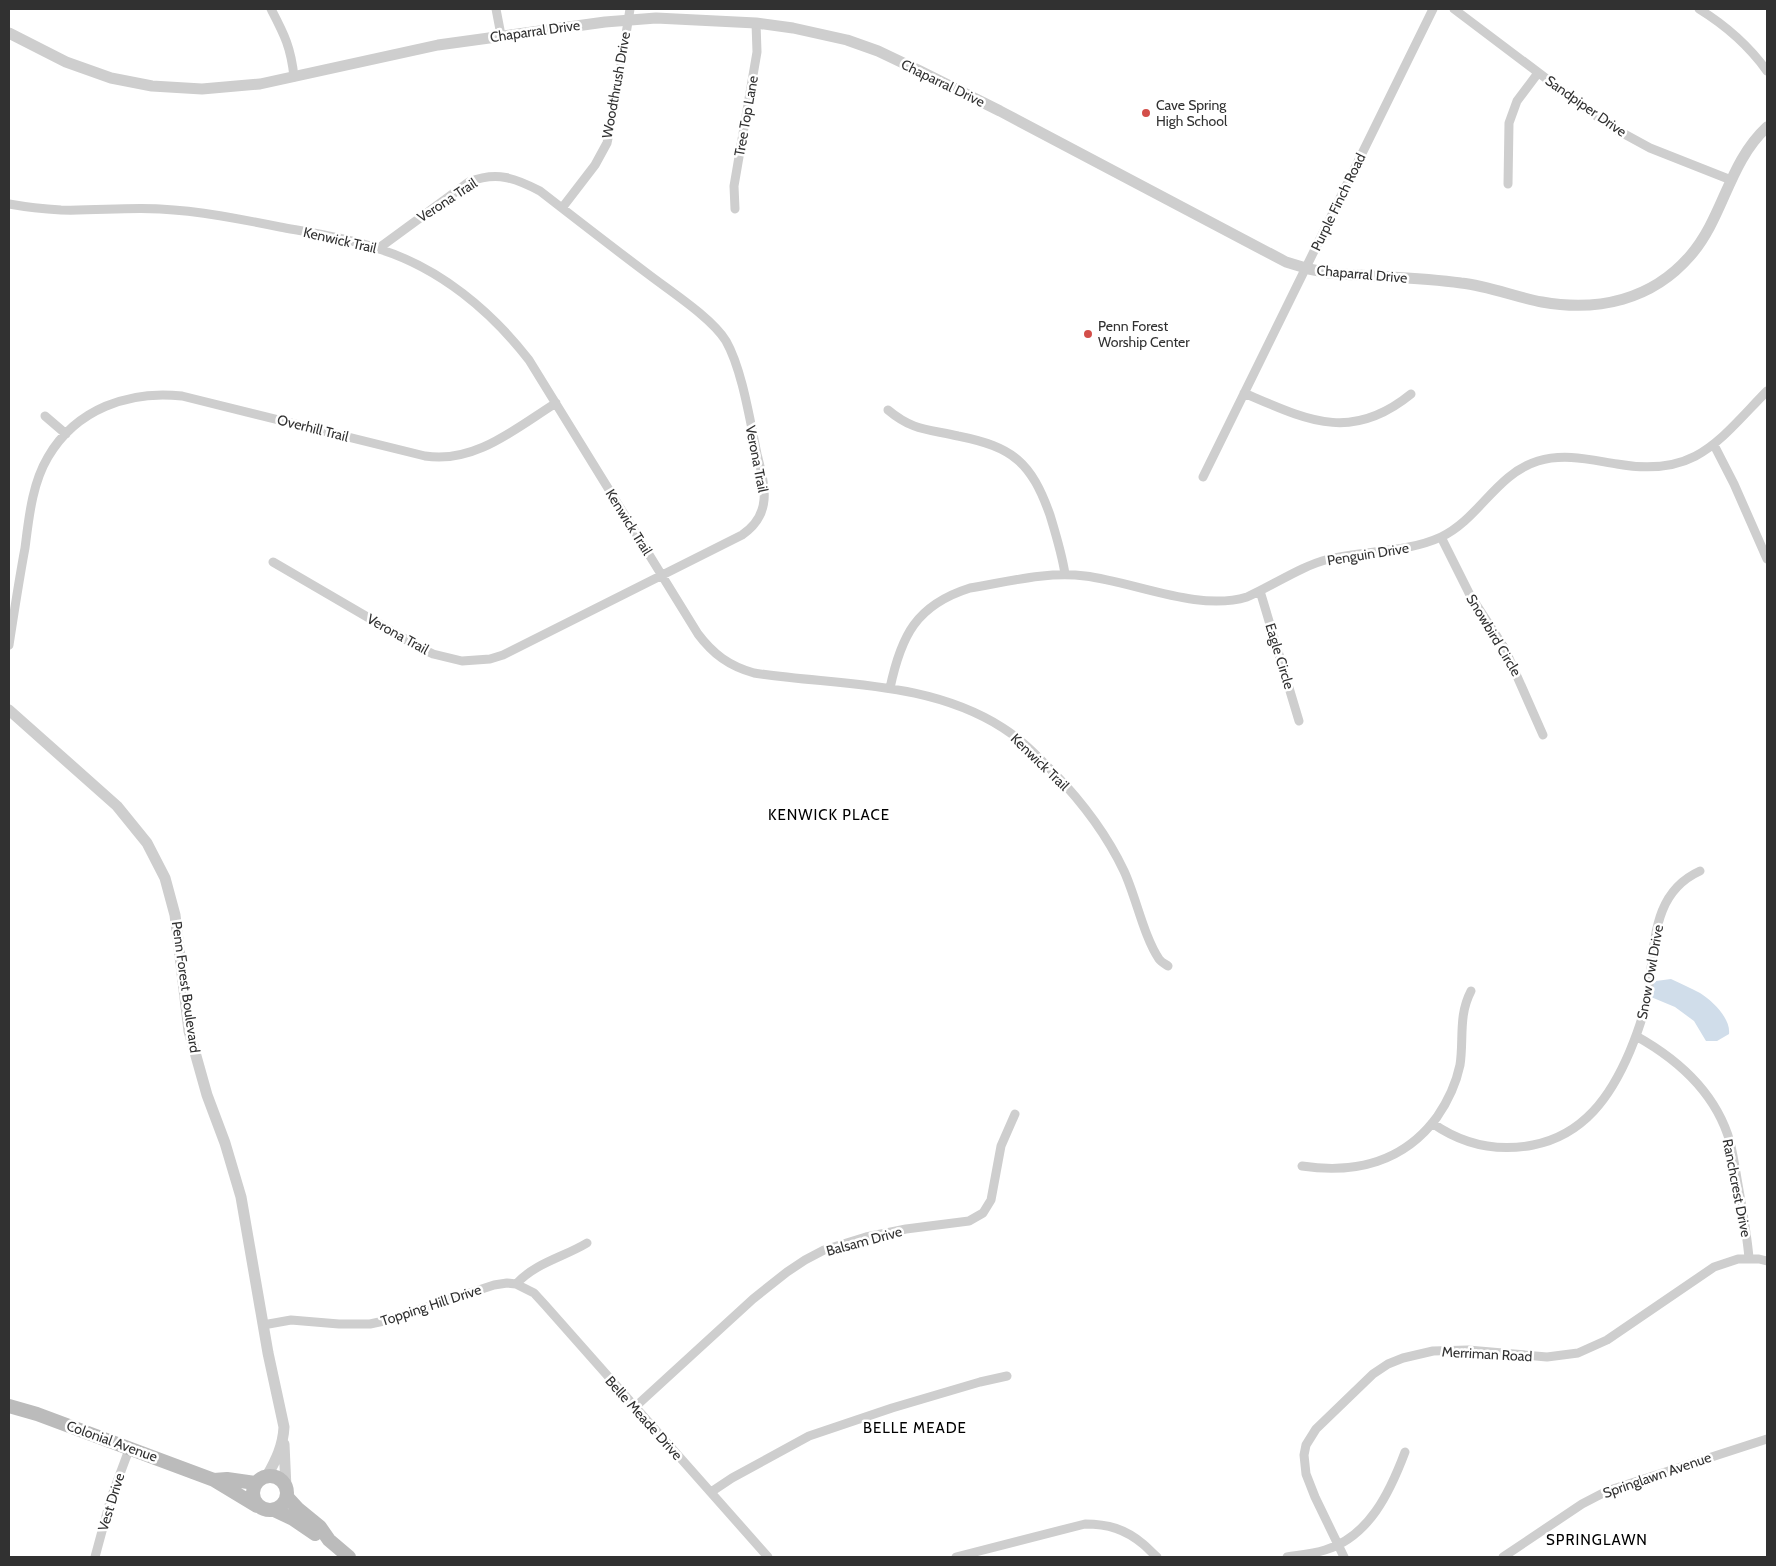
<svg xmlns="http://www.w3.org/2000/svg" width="1776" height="1566" viewBox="0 0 1776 1566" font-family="Cabin,sans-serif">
<rect width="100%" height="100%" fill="#fff"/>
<path fill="#d0ddea" d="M1671,979C1681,984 1691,988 1700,993C1713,1001 1731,1019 1729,1034L1717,1041H1706L1694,1021L1675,1007L1651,997L1650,987L1656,981Z"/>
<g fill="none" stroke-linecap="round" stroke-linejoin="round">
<path stroke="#cecece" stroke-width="9" d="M271,9C284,34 291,47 294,77
M496,9L501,35
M1454,9L1592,113L1617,130L1650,148L1731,180
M1699,9C1725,25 1749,46 1767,71
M1508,184L1509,123L1517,101L1538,73
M9,204C26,207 44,209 61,210C94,211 127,207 160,209C200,211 240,219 280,227C313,233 347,238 379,249C440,268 491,311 529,360L698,634C713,654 729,666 754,673C838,686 928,680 1003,728C1022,740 1038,757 1054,773C1083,803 1106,833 1124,871C1136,897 1144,937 1159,959C1161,962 1165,964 1168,966
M562,208L595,165L607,143L614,109L630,9
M735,209L734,186L757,52L756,23
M1244,393C1307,420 1351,443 1411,394
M888,410C913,431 928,429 958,436C1013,447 1031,462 1050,515C1056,535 1062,554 1065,574
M45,416L66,434
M1714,445L1734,484L1767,559
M1203,477L1433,9
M1441,537L1470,595L1505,649L1543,735
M273,562L417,646L433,654L462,661L490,659L503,655L742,535C773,514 765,486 757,454C750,421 742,369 726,341C712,318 670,291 648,274C612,247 576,219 540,191C515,178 497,171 469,182L379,248
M1260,591L1299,721
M9,645C14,613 19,580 25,548C29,517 32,484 48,457C76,409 129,390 182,396L425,456C475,464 516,428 556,403
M890,688C901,636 916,605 970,588C1007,582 1047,571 1085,576C1135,582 1198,612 1247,597C1274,585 1301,566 1329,559C1366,550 1406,553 1441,537C1479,519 1496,474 1538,461C1565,453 1591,460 1617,464C1696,478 1718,441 1767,391
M1636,1036C1679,1060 1716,1093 1730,1142C1734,1158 1736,1174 1739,1190C1743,1213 1747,1235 1749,1258
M1432,1123C1462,1144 1497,1152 1533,1145C1584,1135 1611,1096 1630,1051C1637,1034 1644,1016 1647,997C1656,950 1649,894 1700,871
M1302,1166C1355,1174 1404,1162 1437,1117C1448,1101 1456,1084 1460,1065C1464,1039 1458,1016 1471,991
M516,1284L534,1293L545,1305L768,1557
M263,1325L291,1320L339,1324H370L384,1321L494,1285L507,1283L516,1284C537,1262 562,1258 587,1243
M635,1407L753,1299L787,1272L805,1260L824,1250L866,1237L906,1229L969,1221L983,1213L991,1200L1001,1146L1015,1114
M711,1492L732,1478L809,1436L892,1408L980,1382L1007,1376
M95,1557L111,1498L130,1447
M956,1557L1085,1524C1108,1524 1125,1529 1143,1544C1148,1548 1152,1553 1157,1557
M1287,1557C1299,1555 1312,1554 1325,1550C1369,1537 1390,1492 1405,1452
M1344,1557L1315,1497L1306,1474L1304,1455L1306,1445L1316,1429L1373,1374L1388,1364L1403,1358L1433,1351L1468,1350L1547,1357L1578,1353L1607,1340L1714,1267L1738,1259H1759L1767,1261
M1503,1557L1582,1504L1607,1491L1767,1439"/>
<path stroke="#cecece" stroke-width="11" d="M9,33L66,62L111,78L152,86L202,89L260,84L438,45L605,22L656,18L756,23L793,28L847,40L878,51L920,71L1000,111L1286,262L1309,269L1329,273C1373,277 1418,277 1461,283C1489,286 1515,297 1542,302C1598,312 1652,300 1690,256C1724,217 1728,163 1767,127
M9,710L117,806L147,843L165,878L175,915L189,1031L207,1095L225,1143L241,1197L268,1353L284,1427C283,1446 276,1460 267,1476
M284,1444L286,1488"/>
<path stroke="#bbb" stroke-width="14" d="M9,1406L37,1414L214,1480L257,1506
M253 1493a17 17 0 1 1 34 0a17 17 0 1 1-34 0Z
M214,1480L227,1479L255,1483
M287,1497L298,1509L320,1527L329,1540L349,1557
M274,1510L293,1519L315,1534"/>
</g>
<g fill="#d34e49" stroke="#fff" stroke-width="2">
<circle cx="1146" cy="113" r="5"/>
<circle cx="1088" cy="334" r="5"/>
</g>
<g text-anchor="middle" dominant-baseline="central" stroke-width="5" stroke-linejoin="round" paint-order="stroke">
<g font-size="14" fill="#313131" stroke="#fff">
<text transform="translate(535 31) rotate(-8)">Chaparral Drive</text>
<text transform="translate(943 83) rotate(26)">Chaparral Drive</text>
<text transform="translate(616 85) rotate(-80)">Woodthrush Drive</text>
<text transform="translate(1586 106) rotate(35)">Sandpiper Drive</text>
<text transform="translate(746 116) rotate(-80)">Tree Top Lane</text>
<text transform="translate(447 200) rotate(-33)">Verona Trail</text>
<text transform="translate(1338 202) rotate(-64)">Purple Finch Road</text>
<text transform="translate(340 240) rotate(13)">Kenwick Trail</text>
<text transform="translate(1362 274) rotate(5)">Chaparral Drive</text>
<text transform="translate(313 428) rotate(14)">Overhill Trail</text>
<text transform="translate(757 459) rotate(79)">Verona Trail</text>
<text transform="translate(629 522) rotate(58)">Kenwick Trail</text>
<text transform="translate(1368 554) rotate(-9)">Penguin Drive</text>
<text transform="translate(398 634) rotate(29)">Verona Trail</text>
<text transform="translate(1494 635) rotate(59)">Snowbird Circle</text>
<text transform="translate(1280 656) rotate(73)">Eagle Circle</text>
<text transform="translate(1040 762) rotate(44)">Kenwick Trail</text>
<text transform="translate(1650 972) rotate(-80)">Snow Owl Drive</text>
<text transform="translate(186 987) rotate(82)">Penn Forest Boulevard</text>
<text transform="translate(1737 1188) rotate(79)">Ranchcrest Drive</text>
<text transform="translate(864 1241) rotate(-15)">Balsam Drive</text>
<text transform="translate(431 1305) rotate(-18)">Topping Hill Drive</text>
<text transform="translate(1487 1354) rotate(3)">Merriman Road</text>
<text transform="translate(644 1418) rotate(48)">Belle Meade Drive</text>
<text transform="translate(112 1441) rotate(20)">Colonial Avenue</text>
<text transform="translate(1657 1475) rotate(-19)">Springlawn Avenue</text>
<text transform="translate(111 1502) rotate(-73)">Vest Drive</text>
</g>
<g font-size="14" fill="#313131" stroke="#fff" text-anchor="start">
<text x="1156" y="105">Cave Spring<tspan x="1156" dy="16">High School</tspan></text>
<text x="1098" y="326">Penn Forest<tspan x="1098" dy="16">Worship Center</tspan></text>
</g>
<g font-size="15" letter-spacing="1" fill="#000" stroke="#fff">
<text x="829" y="815">KENWICK PLACE</text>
<text x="915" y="1428">BELLE MEADE</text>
<text x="1597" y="1540">SPRINGLAWN</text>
</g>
</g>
<rect width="1776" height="1566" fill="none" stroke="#313131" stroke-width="20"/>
</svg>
